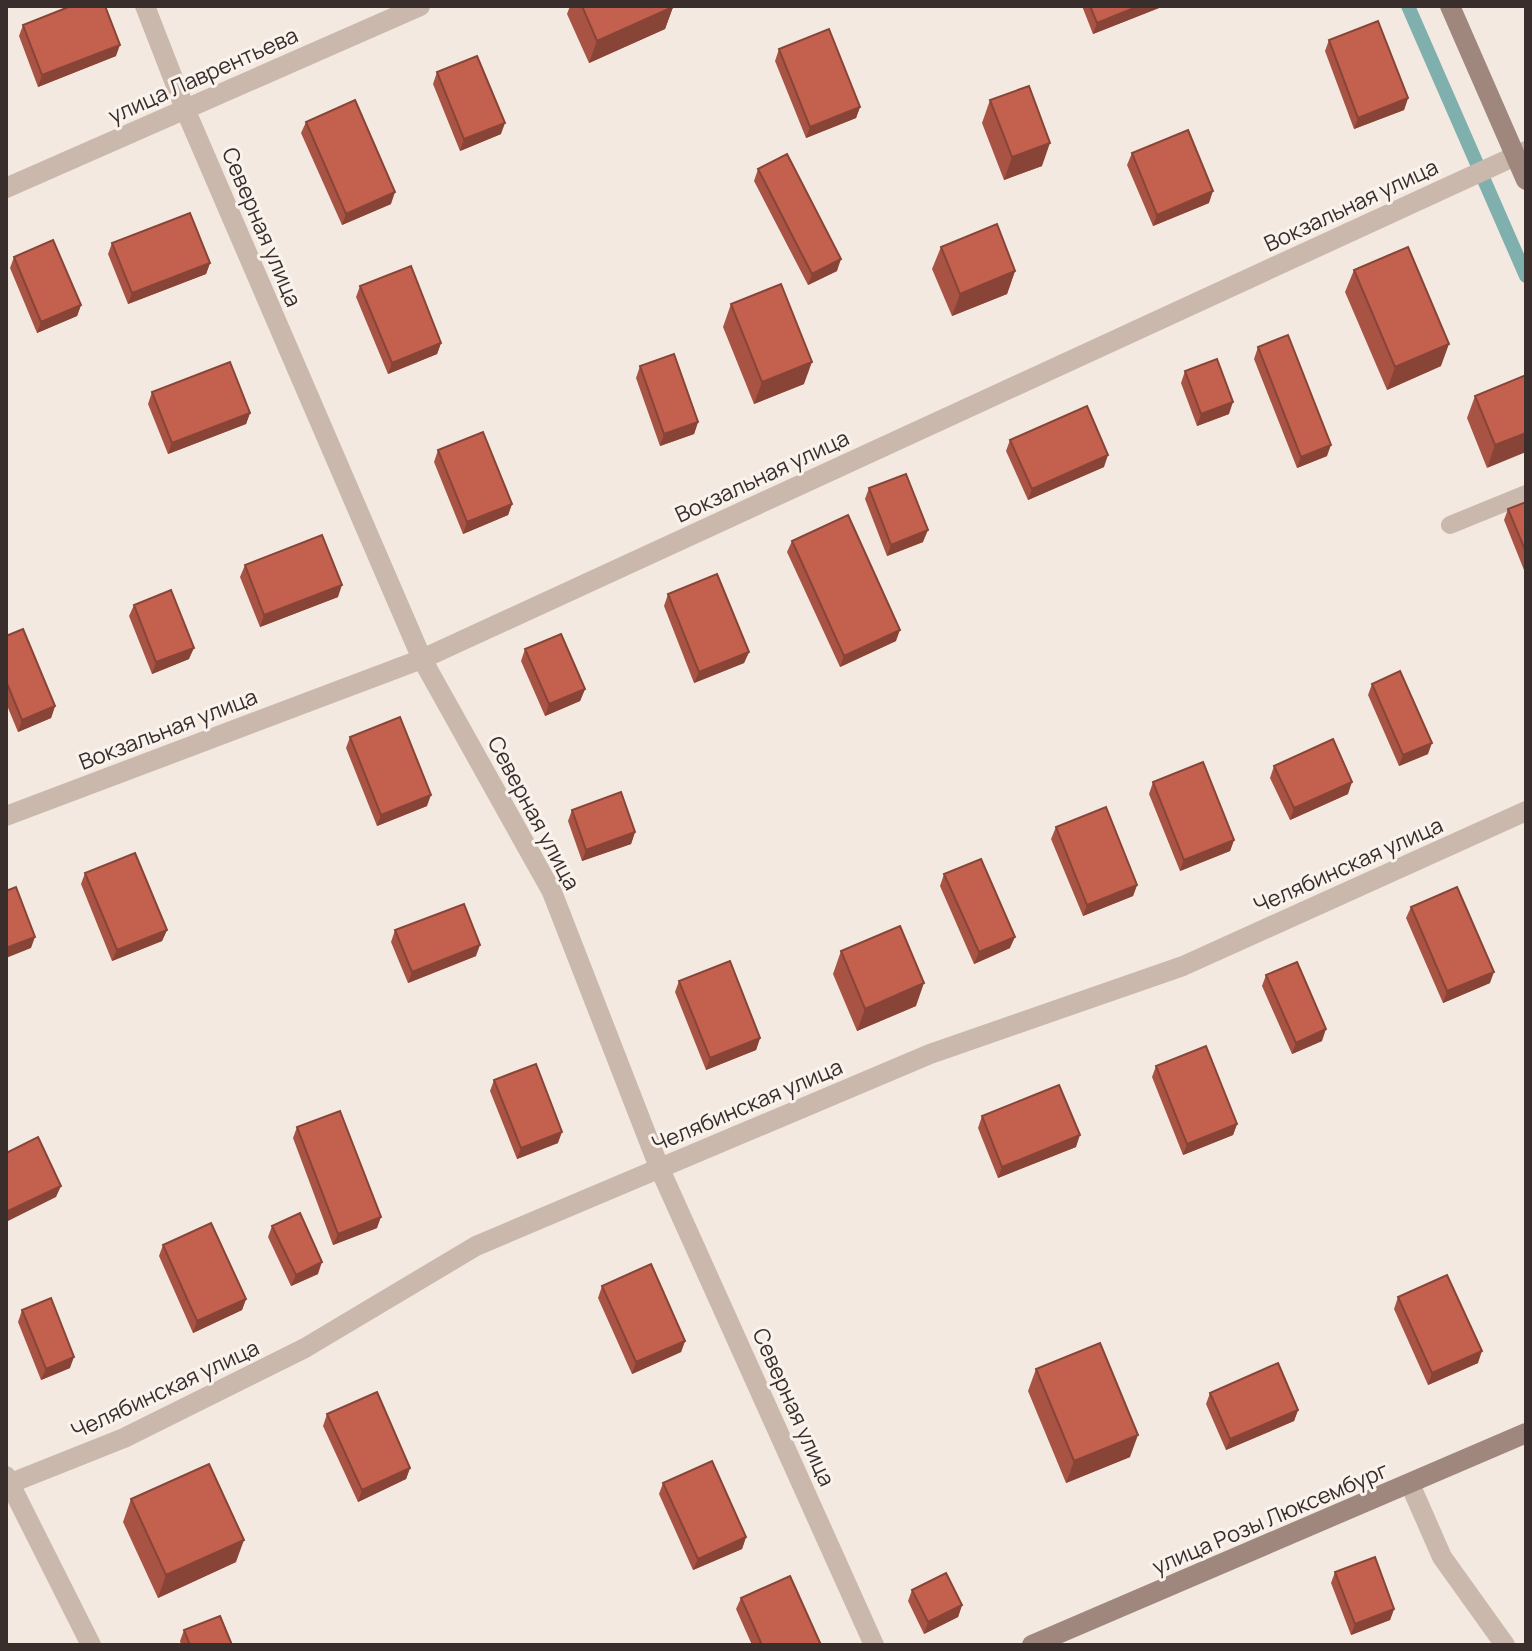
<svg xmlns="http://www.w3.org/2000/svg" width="1532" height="1651" viewBox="0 0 1532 1651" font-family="Manrope,sans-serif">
<rect width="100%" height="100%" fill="#f3e9e0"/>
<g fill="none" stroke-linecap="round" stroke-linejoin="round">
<path stroke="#80b0ae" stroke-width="14" d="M1408,6L1526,276"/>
<path stroke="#cbb8ac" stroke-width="18" d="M1450,525L1526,494"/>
<path stroke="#cbb8ac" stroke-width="20" d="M145,6L185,109L422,659L552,892L659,1167L874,1645
M6,188L420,6
M6,816L422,659L1526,151
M6,1476L91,1645
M1410,1484L1442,1557L1505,1645
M6,1485L124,1438L305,1348L476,1246L930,1054L1183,966L1526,811"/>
<path stroke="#9f877d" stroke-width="20" d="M1450,6L1526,180
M1032,1645L1526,1433"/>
</g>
<path fill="#a85343" d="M570,6H673V7L665,29L589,63L567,14Z
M1082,6H1164L1093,34Z
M23,25L116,56L38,87L19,36Z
M1329,40L1408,98L1404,110L1354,129L1325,51Z
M779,49L860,107L856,118L806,138L775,61Z
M437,72L501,134L460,151L433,84Z
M990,100L1042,166L1004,180L982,123Z
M306,122L391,204L342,225L301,133Z
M1132,153L1209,203L1153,226L1127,165Z
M758,169L837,271L808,285L754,181Z
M112,243L210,263L206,274L128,304L108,254Z
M941,247L1015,271L1007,294L952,316L932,269Z
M14,257L81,305L77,316L37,333L10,268Z
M1354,270L1441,366L1387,390L1345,292Z
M360,286L441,343L437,354L388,374L356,297Z
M731,304L804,384L754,404L723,327Z
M1258,347L1327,456L1297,468L1254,359Z
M640,366L698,422L694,434L660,446L636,378Z
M1185,371L1229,414L1197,426L1181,383Z
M1526,375L1487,468L1467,418L1475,396Z
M152,392L250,413L246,424L168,454L148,404Z
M1010,440L1104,467L1028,500L1006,451Z
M438,450L512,504L508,515L463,534L434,462Z
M869,488L923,542L887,556L865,499Z
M1526,502V569L1524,570L1504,520L1508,509Z
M792,541L896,641L840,667L787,552Z
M245,565L338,597L260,627L240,577Z
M668,594L749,652L744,663L694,683L664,606Z
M134,605L189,659L152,674L129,616Z
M6,636L55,706L51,718L18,732L6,703Z
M525,649L585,689L580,701L545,716L521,661Z
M1372,684L1428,754L1399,766L1368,695Z
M350,737L427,806L377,826L346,748Z
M1274,766L1348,794L1290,820L1270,778Z
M1153,782L1234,840L1230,851L1180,871L1149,794Z
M572,810L635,832L631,844L582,861L568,821Z
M1056,827L1137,885L1133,896L1083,916L1051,839Z
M85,873L167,930L162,941L112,961L81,884Z
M944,874L1010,948L974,964L940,886Z
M1411,907L1490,983L1443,1003L1406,918Z
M395,930L476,956L408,983L391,942Z
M841,951L916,1006L857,1031L833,974Z
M1266,975L1322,1041L1292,1054L1262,986Z
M679,981L760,1038L756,1050L706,1070L675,992Z
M1156,1066L1237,1124L1233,1135L1183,1155L1152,1077Z
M494,1080L558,1143L517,1159L490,1091Z
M982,1116L1076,1147L998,1178L978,1128Z
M297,1127L377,1228L333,1245L293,1138Z
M272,1226L318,1274L291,1286L268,1237Z
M163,1245L246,1299L242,1310L193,1333L159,1256Z
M602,1286L685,1341L681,1352L632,1374L598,1298Z
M1398,1297L1478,1363L1428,1385L1394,1309Z
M22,1310L70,1368L41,1380L18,1322Z
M1036,1369L1130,1457L1066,1483L1028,1391Z
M1210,1393L1298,1410L1294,1421L1226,1450L1206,1404Z
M327,1414L410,1468L406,1479L358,1502L323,1426Z
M663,1483L746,1537L742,1549L693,1570L659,1494Z
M131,1499L236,1562L158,1598L123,1522Z
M1335,1572L1394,1609L1390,1620L1351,1635L1331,1583Z
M912,1590L962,1605L958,1617L924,1634L908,1601Z
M741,1598L821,1645H752L736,1609Z
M184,1630L232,1645H181L180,1641Z"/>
<path fill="#884437" d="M1139,6H1164L1093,34L1097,23Z
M673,7L665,29L589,63L597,41Z
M120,45L116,56L38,87L42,75Z
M1408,98L1404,110L1354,129L1358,118Z
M860,107L856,118L806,138L810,127Z
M505,123L501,134L460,151L464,139Z
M1050,143L1042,166L1004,180L1012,157Z
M1213,191L1209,203L1153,226L1157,215Z
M395,192L391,204L342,225L346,214Z
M841,259L837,271L808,285L812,274Z
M210,263L206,274L128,304L132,293Z
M1015,271L1007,294L952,316L960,294Z
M81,305L77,316L37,333L41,322Z
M441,343L437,354L388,374L392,363Z
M1449,344L1441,366L1387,390L1395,367Z
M812,362L804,384L754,404L762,382Z
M1233,402L1229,414L1197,426L1201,414Z
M250,413L246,424L168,454L172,443Z
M698,422L694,434L660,446L664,434Z
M1526,433V452L1487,468L1495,445Z
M1331,445L1327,456L1297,468L1301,457Z
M1108,455L1104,467L1028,500L1032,489Z
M512,504L508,515L463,534L467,522Z
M928,530L923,542L887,556L891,545Z
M342,585L338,597L260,627L264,615Z
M900,630L896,641L840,667L844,656Z
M194,648L189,659L152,674L156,662Z
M749,652L744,663L694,683L699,672Z
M585,689L580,701L545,716L549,704Z
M55,706L51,718L18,732L22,720Z
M1432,743L1428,754L1399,766L1403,755Z
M1352,782L1348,794L1290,820L1294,808Z
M431,795L427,806L377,826L381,815Z
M635,832L631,844L582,861L586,850Z
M1234,840L1230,851L1180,871L1184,860Z
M1137,885L1133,896L1083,916L1087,905Z
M167,930L162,941L112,961L117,950Z
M35,937L31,948L6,958V948Z
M1015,937L1010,948L974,964L979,952Z
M480,945L476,956L408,983L412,972Z
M1494,972L1490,983L1443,1003L1447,991Z
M924,983L916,1006L857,1031L865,1009Z
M1326,1029L1322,1041L1292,1054L1296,1043Z
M760,1038L756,1050L706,1070L710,1058Z
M1237,1124L1233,1135L1183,1155L1187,1144Z
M562,1132L558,1143L517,1159L521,1148Z
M1080,1135L1076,1147L998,1178L1002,1167Z
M61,1186L56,1197L6,1222V1212Z
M381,1217L377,1228L333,1245L338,1234Z
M322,1262L318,1274L291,1286L296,1275Z
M246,1299L242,1310L193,1333L197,1321Z
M685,1341L681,1352L632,1374L636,1362Z
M1482,1351L1478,1363L1428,1385L1432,1373Z
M74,1357L70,1368L41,1380L46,1369Z
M1298,1410L1294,1421L1226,1450L1230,1439Z
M1138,1435L1130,1457L1066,1483L1074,1461Z
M410,1468L406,1479L358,1502L362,1490Z
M746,1537L742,1549L693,1570L698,1559Z
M244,1540L236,1562L158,1598L166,1575Z
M962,1605L958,1617L924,1634L928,1622Z
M1394,1609L1390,1620L1351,1635L1355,1624Z"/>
<path fill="#c3614e" stroke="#884437" stroke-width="2" d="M71,6H105L120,45L42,75L23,25Z
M582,6H673V7L597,41Z
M1090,6H1139L1097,23Z
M1378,21L1408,98L1358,118L1329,40Z
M829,29L860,107L810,127L779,49Z
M477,56L505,123L464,139L437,72Z
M1029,86L1050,143L1012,157L990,100Z
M355,100L395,192L346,214L306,122Z
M1188,130L1213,191L1157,215L1132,153Z
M787,154L841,259L812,274L758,169Z
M190,213L210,263L132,293L112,243Z
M997,224L1015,271L960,294L941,247Z
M53,240L81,305L41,322L14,257Z
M1408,247L1449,344L1395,367L1354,270Z
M411,266L441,343L392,363L360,286Z
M781,284L812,362L762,382L731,304Z
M1288,335L1331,445L1301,457L1258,347Z
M674,354L698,422L664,434L640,366Z
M1217,359L1233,402L1201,414L1185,371Z
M230,362L250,413L172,443L152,392Z
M1526,375V433L1495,445L1475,396Z
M1087,406L1108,455L1032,489L1010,440Z
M483,432L512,504L467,522L438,450Z
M906,474L928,530L891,545L869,488Z
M1526,502V552L1508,509Z
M848,515L900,630L844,656L792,541Z
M322,535L342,585L264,615L245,565Z
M717,574L749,652L699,672L668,594Z
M171,590L194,648L156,662L134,605Z
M23,629L55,706L22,720L6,681V636Z
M561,634L585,689L549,704L525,649Z
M1400,671L1432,743L1403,755L1372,684Z
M400,717L431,795L381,815L350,737Z
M1333,739L1352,782L1294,808L1274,766Z
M1203,762L1234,840L1184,860L1153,782Z
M621,792L635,832L586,850L572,810Z
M1106,807L1137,885L1087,905L1056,827Z
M135,853L167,930L117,950L85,873Z
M981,859L1015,937L979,952L944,874Z
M16,887L35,937L6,948V891Z
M1457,887L1494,972L1447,991L1411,907Z
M464,904L480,945L412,972L395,930Z
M900,926L924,983L865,1009L841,951Z
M730,961L760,1038L710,1058L679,981Z
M1297,962L1326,1029L1296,1043L1266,975Z
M1206,1046L1237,1124L1187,1144L1156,1066Z
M536,1064L562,1132L521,1148L494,1080Z
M1059,1085L1080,1135L1002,1167L982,1116Z
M340,1111L381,1217L338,1234L297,1127Z
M38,1137L61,1186L6,1212V1153Z
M300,1213L322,1262L296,1275L272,1226Z
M211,1223L246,1299L197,1321L163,1245Z
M651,1264L685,1341L636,1362L602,1286Z
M1447,1275L1482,1351L1432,1373L1398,1297Z
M51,1298L74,1357L46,1369L22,1310Z
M1100,1343L1138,1435L1074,1461L1036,1369Z
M1278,1363L1298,1410L1230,1439L1210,1393Z
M377,1392L410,1468L362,1490L327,1414Z
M712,1461L746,1537L698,1559L663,1483Z
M209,1464L244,1540L166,1575L131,1499Z
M1375,1557L1394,1609L1355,1624L1335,1572Z
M946,1573L962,1605L928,1622L912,1590Z
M790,1576L821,1645H762L741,1598Z
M220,1616L232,1645H190L184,1630Z"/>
<g text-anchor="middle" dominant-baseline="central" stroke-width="6" stroke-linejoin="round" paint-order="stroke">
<g font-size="22" fill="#392e2b" stroke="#faf3ed">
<text transform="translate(203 75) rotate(-24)">улица Лаврентьева</text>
<text transform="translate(1351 205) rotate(-25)">Вокзальная улица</text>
<text transform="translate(262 227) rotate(67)">Северная улица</text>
<text transform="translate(762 476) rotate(-25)">Вокзальная улица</text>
<text transform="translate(168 729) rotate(-21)">Вокзальная улица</text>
<text transform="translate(534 813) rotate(62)">Северная улица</text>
<text transform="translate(1348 865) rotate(-24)">Челябинская улица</text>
<text transform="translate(747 1105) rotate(-23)">Челябинская улица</text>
<text transform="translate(165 1389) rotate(-25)">Челябинская улица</text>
<text transform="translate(794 1407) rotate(66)">Северная улица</text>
<text transform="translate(1270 1518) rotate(-23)">улица Розы Люксембург</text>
</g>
</g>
<rect width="1532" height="1651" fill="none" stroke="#392e2b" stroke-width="16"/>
</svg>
